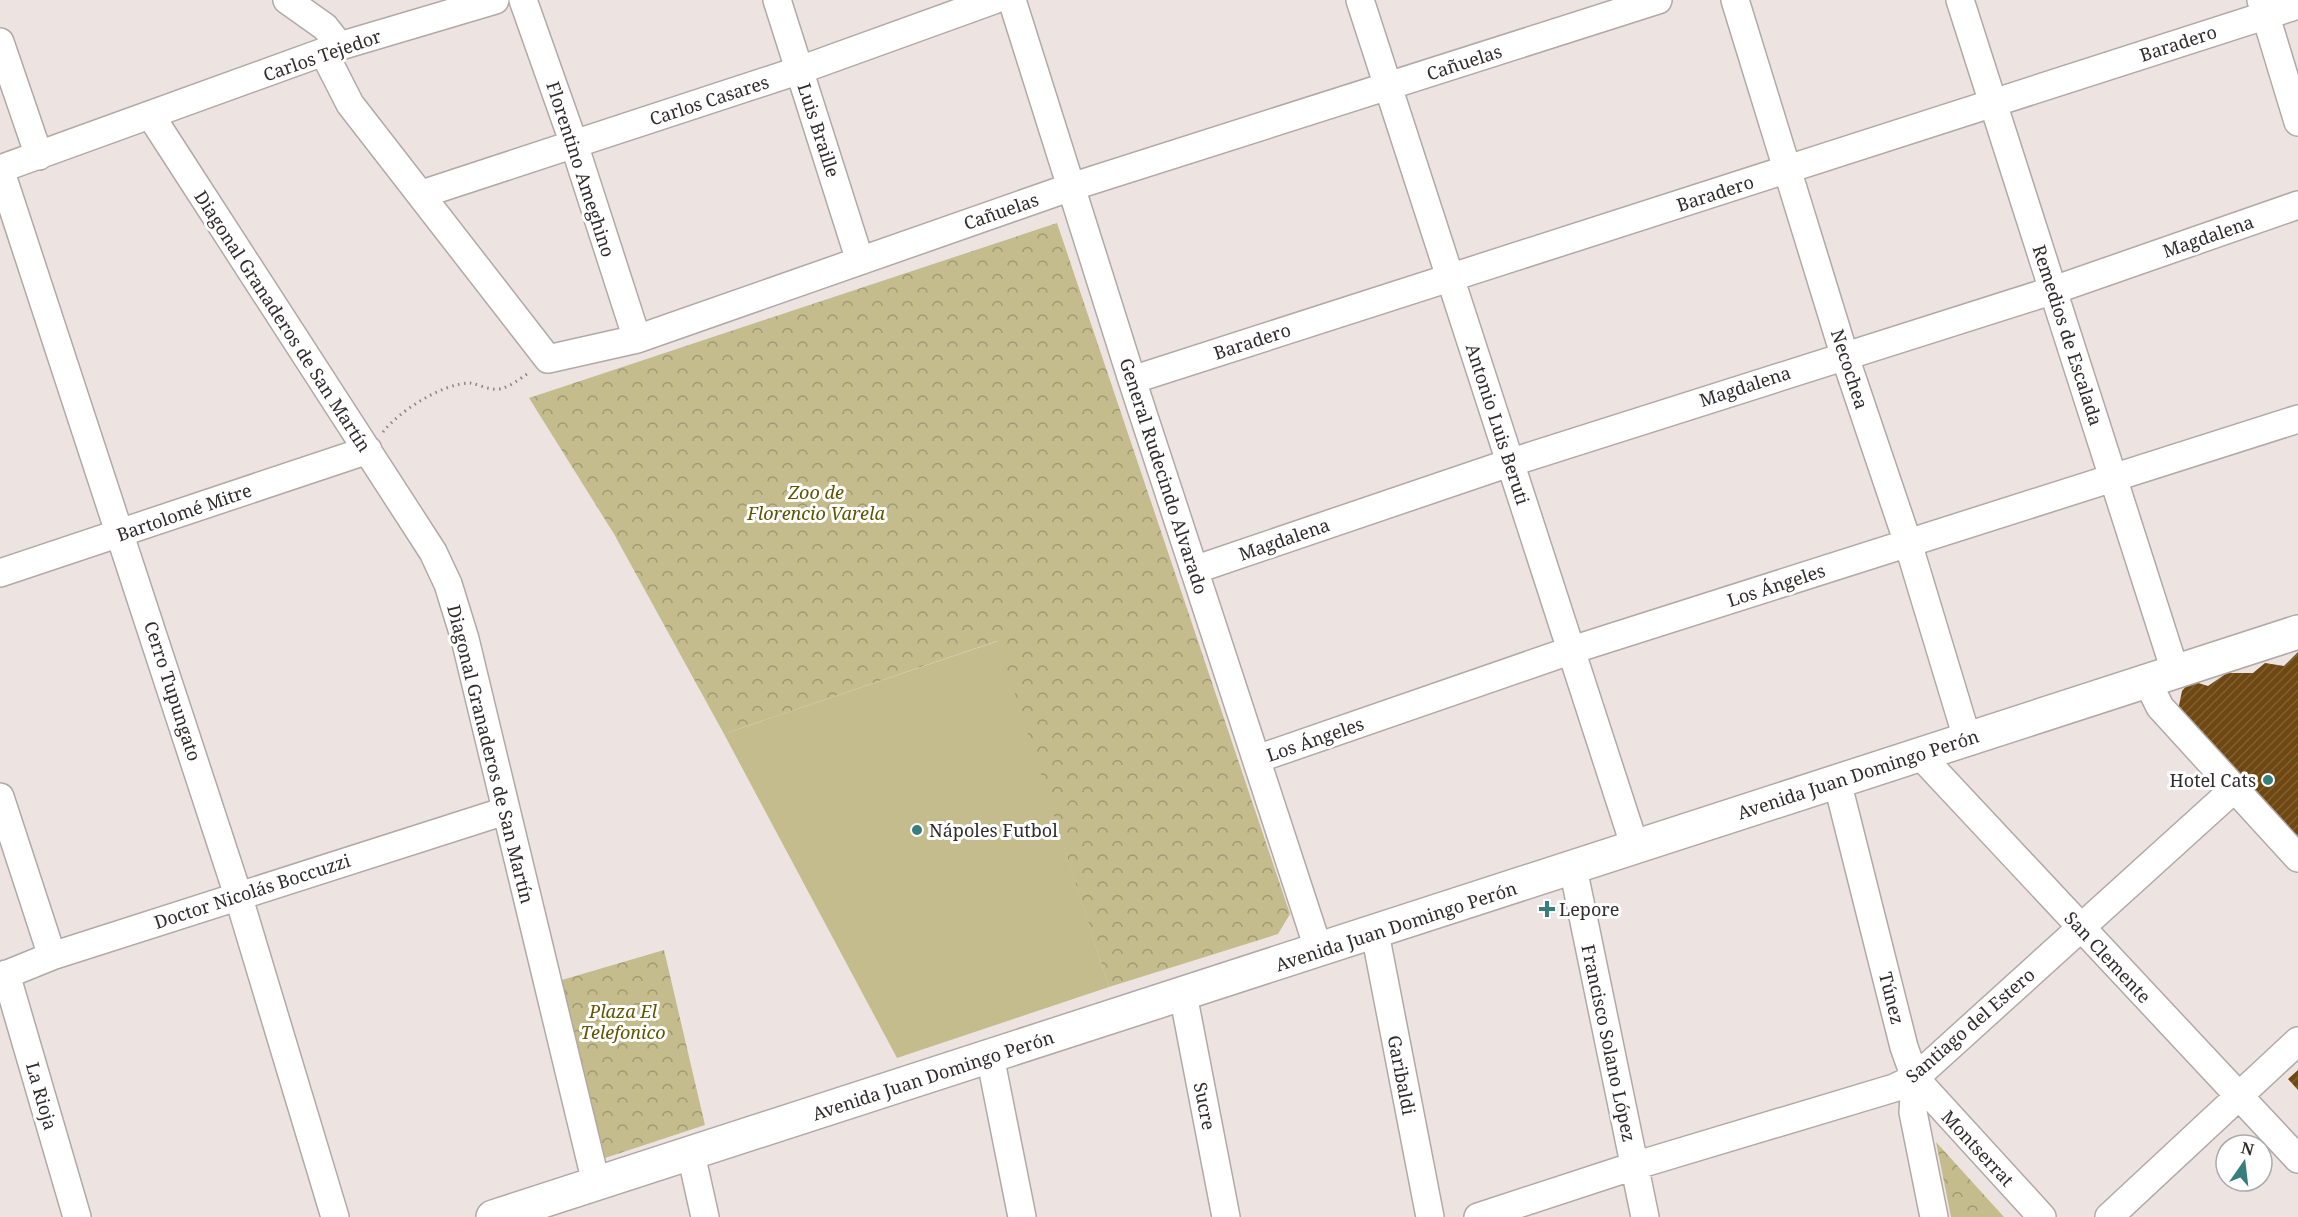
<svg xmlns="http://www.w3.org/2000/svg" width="2298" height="1217" viewBox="0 0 2298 1217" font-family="'Noto Serif',serif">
<defs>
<pattern id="park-crowns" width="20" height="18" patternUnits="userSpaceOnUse" patternTransform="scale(1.5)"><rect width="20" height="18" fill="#c4bc8c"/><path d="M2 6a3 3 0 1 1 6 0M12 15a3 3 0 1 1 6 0" fill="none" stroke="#a09973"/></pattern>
<pattern id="building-hatch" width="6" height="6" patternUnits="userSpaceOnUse" patternTransform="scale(1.5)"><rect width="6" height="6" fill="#6e4711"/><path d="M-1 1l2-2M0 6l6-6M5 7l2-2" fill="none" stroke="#7f5f34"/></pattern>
</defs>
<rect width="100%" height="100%" fill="#ede4e2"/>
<path fill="url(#park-crowns)" d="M1057,223L1290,914L1278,934L1109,987L997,641L724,734L614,534L529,398Z
M664,950L705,1125L599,1160L555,982Z
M1936,1142L2004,1217H1951Z"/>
<path fill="#c4bc8c" d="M998,641L1109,987L897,1058L724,734Z"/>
<path fill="url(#building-hatch)" d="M2298,652V845L2177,715L2182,691L2189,683L2195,682L2208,686L2227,673H2253L2265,663L2284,666Z
M2298,1070V1090L2288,1079Z"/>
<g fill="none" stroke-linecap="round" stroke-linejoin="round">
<g stroke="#b1a9a6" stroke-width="30">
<path id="minor" d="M287,0L325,27L340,46
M523,0L574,144L637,339
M777,0L860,261
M1012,0L1132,380L1319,951
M1360,0L1635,847
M1735,0L1844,354L1908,543L1967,738
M1960,0L2175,671
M2261,0L2298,122
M0,42L39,156
M324,53L350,104L548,359L637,339L1071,187L1658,0
M151,116L433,552L448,584L465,639L596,1183
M0,169L238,895L335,1217
M0,169L340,46L495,0
M422,194L800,70L994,0
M1132,380L2298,5
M1194,570L1509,463L2054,290L2298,205
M0,573L368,450
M2146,679L2160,707L2298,858
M1919,754L2298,1159
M1257,759L1572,650L2298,419
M1837,781L1904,1047L1915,1078L1913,1112L1934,1217
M0,797L52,956
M1573,868L1645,1217
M1375,933L1430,1217
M6,974L77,1217
M0,977L52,956L505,811
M1183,994L1226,1217
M990,1056L1022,1217
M1915,1078L2042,1217
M691,1154L705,1217
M1478,1217L1634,1166L1894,1088L1915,1078L2234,789
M2109,1217L2298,1041"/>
</g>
<g stroke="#b1a9a6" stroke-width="36">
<path id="major" d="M493,1217L2298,632"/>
</g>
<path stroke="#8a8482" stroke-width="3" stroke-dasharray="1.5 4.5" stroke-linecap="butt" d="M383,432C399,411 443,383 470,383C477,384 485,388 493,389C506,391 519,379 530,372"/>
<use href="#minor" stroke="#fff" stroke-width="27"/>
<use href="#major" stroke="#fff" stroke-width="33"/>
</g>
<g fill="#367f7d" stroke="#fff" stroke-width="2">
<circle cx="2268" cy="780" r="6"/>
<circle cx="917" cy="830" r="6"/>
<path d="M1544 900h6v6h6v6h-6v6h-6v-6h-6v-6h6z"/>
</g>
<g text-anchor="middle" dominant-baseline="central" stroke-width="6" stroke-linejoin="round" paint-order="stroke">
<g font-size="18" fill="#302c2b" stroke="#fff">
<text transform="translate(2178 43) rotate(-18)">Baradero</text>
<text transform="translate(322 55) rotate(-19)">Carlos Tejedor</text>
<text transform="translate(1464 62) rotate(-18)">Cañuelas</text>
<text transform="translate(709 100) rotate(-18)">Carlos Casares</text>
<text transform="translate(819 130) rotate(72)">Luis Braille</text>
<text transform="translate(581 169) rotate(72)">Florentino Ameghino</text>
<text transform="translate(1715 193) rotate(-18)">Baradero</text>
<text transform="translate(1001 211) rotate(-19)">Cañuelas</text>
<text transform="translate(2208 236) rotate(-19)">Magdalena</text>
<text transform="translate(283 321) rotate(57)">Diagonal Granaderos de San Martín</text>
<text transform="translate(2068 335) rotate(72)">Remedios de Escalada</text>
<text transform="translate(1252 341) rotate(-18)">Baradero</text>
<text transform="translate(1850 369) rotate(72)">Necochea</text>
<text transform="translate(1745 386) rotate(-18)">Magdalena</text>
<text transform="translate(1498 424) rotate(72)">Antonio Luis Beruti</text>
<text transform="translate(1164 476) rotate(72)">General Rudecindo Alvarado</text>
<text transform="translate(184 512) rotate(-19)">Bartolomé Mitre</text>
<text transform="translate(1284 539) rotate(-19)">Magdalena</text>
<text transform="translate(1776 585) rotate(-18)">Los Ángeles</text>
<text transform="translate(173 691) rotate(72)">Cerro Tupungato</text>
<text transform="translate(1315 739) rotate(-19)">Los Ángeles</text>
<text transform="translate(491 754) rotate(76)">Diagonal Granaderos de San Martín</text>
<text transform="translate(1858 774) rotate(-18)">Avenida Juan Domingo Perón</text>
<text transform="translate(252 891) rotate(-18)">Doctor Nicolás Boccuzzi</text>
<text transform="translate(1396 926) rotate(-18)">Avenida Juan Domingo Perón</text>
<text transform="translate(2108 957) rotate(47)">San Clemente</text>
<text transform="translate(1892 998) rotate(76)">Túnez</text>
<text transform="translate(1970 1025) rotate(-41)">Santiago del Estero</text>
<text transform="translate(1609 1043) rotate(78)">Francisco Solano López</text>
<text transform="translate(933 1075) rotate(-18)">Avenida Juan Domingo Perón</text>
<text transform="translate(1402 1075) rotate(79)">Garibaldi</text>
<text transform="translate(42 1096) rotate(74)">La Rioja</text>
<text transform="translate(1205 1106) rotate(79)">Sucre</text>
<text transform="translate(1978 1148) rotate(47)">Montserrat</text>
</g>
<g font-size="18" font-style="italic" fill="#5f5400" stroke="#fff">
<text x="816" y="492">Zoo de<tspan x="816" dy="21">Florencio Varela</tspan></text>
<text x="623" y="1011">Plaza El<tspan x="623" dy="21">Telefonico</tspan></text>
</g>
<g font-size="18" fill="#302c2b" stroke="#fff" text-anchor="start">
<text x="2256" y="780" text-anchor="end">Hotel Cats</text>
<text x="929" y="830">Nápoles Futbol</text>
<text x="1559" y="909">Lepore</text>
</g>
</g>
<g transform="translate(2244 1163) rotate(14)"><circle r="28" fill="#ffffff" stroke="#acabaa" stroke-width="1.5"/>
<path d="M0-4.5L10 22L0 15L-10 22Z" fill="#367f7d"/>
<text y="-9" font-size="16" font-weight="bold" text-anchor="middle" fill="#302c2b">N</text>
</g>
</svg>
